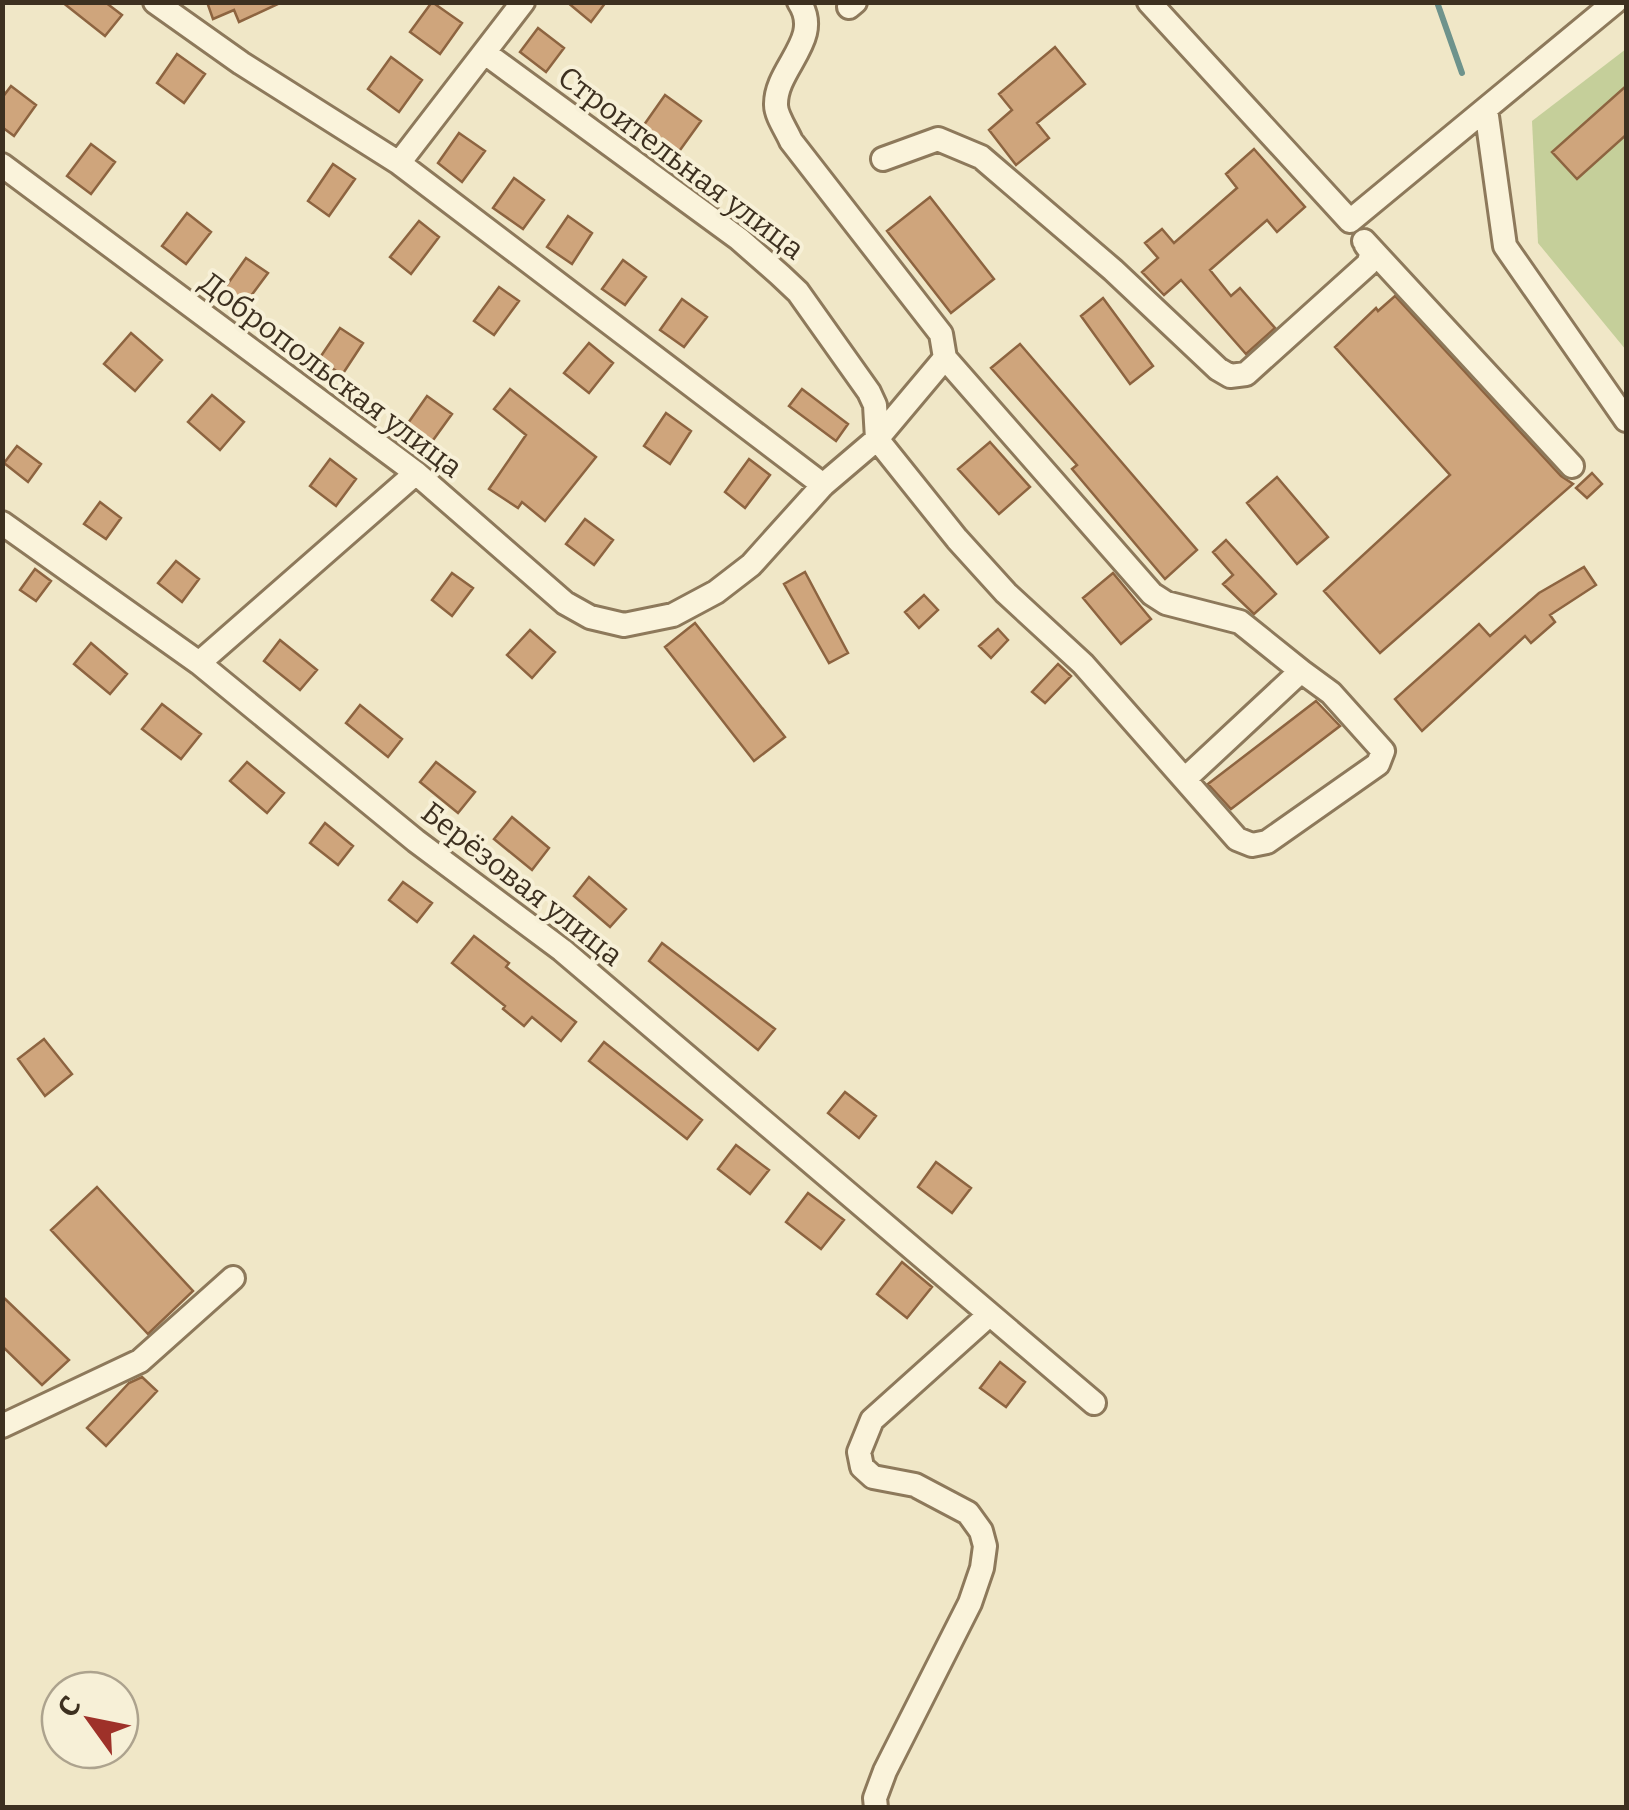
<svg xmlns="http://www.w3.org/2000/svg" width="1629" height="1810" viewBox="0 0 1629 1810" font-family="Bitter,serif">
<rect width="100%" height="100%" fill="#f0e7c7"/>
<path fill="#c5cf9a" d="M1626,49V350L1538,243L1532,121Z"/>
<g fill="none" stroke-linecap="round" stroke-linejoin="round">
<path stroke="#6e938c" stroke-width="6" d="M1437,2L1462,73"/>
</g>
<path fill="#cfa57c" stroke="#8d6440" stroke-width="2.5" d="M62,2H105L122,15L105,36Z
M207,2H282L239,22L234,10L213,19Z
M432,2L462,23L440,54L410,32Z
M567,2H606L591,22Z
M538,28L564,48L546,72L520,52Z
M1055,47L1085,84L1037,123L1049,138L1016,165L989,130L1012,110L999,94Z
M177,54L205,74L184,103L157,83Z
M391,57L422,80L399,112L368,89Z
M11,86L36,105L14,136L2,127V98Z
M1626,86V135L1577,179L1552,152Z
M665,95L701,121L675,157L639,132Z
M459,133L485,151L462,182L438,163Z
M91,144L115,162L91,194L67,176Z
M1254,149L1305,207L1277,232L1267,220L1210,270L1231,296L1240,288L1275,328L1246,354L1181,280L1164,295L1142,272L1158,258L1145,243L1162,229L1174,243L1237,188L1226,174Z
M333,164L355,179L329,216L308,201Z
M514,178L544,200L523,229L493,208Z
M930,197L994,279L951,313L887,231Z
M187,213L211,232L186,264L162,246Z
M568,216L592,233L572,264L547,247Z
M419,221L439,237L411,274L390,257Z
M246,258L268,273L245,304L224,289Z
M623,260L646,277L625,305L602,289Z
M499,287L519,301L494,335L474,321Z
M1395,296L1561,476L1573,484L1380,653L1324,591L1450,475L1335,347L1376,308L1378,311Z
M1103,298L1153,366L1130,384L1081,316Z
M682,299L707,317L684,347L660,330Z
M340,328L363,343L342,375L319,359Z
M131,333L162,360L135,391L104,364Z
M589,343L613,363L589,393L564,373Z
M1020,344L1197,550L1165,579L1072,469L1077,465L991,368Z
M510,389L596,457L545,521L522,502L518,508L489,489L526,435L494,409Z
M802,389L848,424L836,441L789,406Z
M212,395L244,422L220,450L188,422Z
M427,396L452,414L431,443L406,426Z
M666,413L691,431L670,464L644,446Z
M990,442L1030,487L999,514L958,469Z
M17,446L41,464L28,482L4,463Z
M330,459L356,479L336,506L310,486Z
M749,459L770,475L745,508L725,492Z
M1592,473L1602,484L1587,498L1576,488Z
M1277,477L1328,537L1297,564L1247,503Z
M100,502L121,518L106,539L84,524Z
M585,519L613,540L594,565L566,544Z
M1226,540L1276,594L1254,614L1223,584L1233,575L1213,552Z
M176,561L199,579L182,602L158,583Z
M1584,567L1596,585L1550,615L1555,622L1531,643L1525,636L1422,731L1395,699L1479,624L1490,636L1539,593Z
M35,569L51,581L36,601L20,590Z
M805,572L848,653L829,663L784,584Z
M452,573L473,588L452,616L432,600Z
M1113,573L1151,619L1121,644L1083,598Z
M924,595L938,610L919,628L905,612Z
M695,623L785,737L754,761L665,647Z
M998,629L1008,640L991,658L979,646Z
M530,630L555,652L532,678L507,655Z
M280,640L317,670L300,690L264,661Z
M91,643L127,674L110,694L74,664Z
M1058,664L1071,676L1045,703L1032,692Z
M1316,701L1340,726L1231,809L1208,784Z
M162,704L201,734L181,759L142,729Z
M360,705L402,739L388,757L346,723Z
M247,762L284,793L267,813L230,781Z
M436,762L475,792L458,813L420,782Z
M512,817L549,848L532,870L494,839Z
M325,823L353,846L338,865L310,843Z
M589,877L626,909L610,927L574,896Z
M403,882L432,903L417,922L389,900Z
M474,936L509,963L506,967L576,1022L561,1041L532,1017L524,1026L503,1009L505,1006L452,963Z
M662,943L775,1029L758,1050L649,961Z
M44,1039L72,1074L45,1096L18,1059Z
M604,1042L702,1120L687,1139L589,1061Z
M845,1092L876,1116L859,1138L828,1113Z
M736,1145L769,1170L750,1194L718,1169Z
M936,1162L971,1188L952,1213L918,1187Z
M97,1187L193,1291L148,1334L51,1230Z
M808,1193L844,1220L821,1249L786,1222Z
M902,1262L932,1287L907,1318L877,1294Z
M2,1296L69,1360L42,1385L2,1346Z
M1000,1362L1025,1382L1006,1407L980,1388Z
M142,1377L157,1391L106,1446L87,1428L129,1383Z"/>
<g fill="none" stroke-linecap="round" stroke-linejoin="round">
<g stroke="#8d795b" stroke-width="28">
<path id="minor" d="M155,2L241,63L399,163L823,485
M1149,2L1350,221L1615,2
M849,7L855,2
M485,53L739,239L780,275L798,292L869,392L875,405L877,439L957,539L1006,593L1083,664L1237,839L1252,845L1267,842L1378,764L1383,751L1331,693L1301,671L1185,779
M1486,109L1505,246L1626,420
M883,159L938,139L981,157L1113,270L1218,369L1230,376L1246,374L1368,264L1372,253L1366,245
M399,163L523,2
M2,165L416,473L565,603L590,617L624,625L673,615L716,592L751,565L823,485L877,439L945,358L941,334L791,141C787,131 776,116 776,105C775,68 824,39 799,2
M1364,241L1572,466
M945,358L1152,594L1166,603L1240,622L1301,671
M2,523L199,663L416,841L562,950L1094,1403
M199,663L416,473
M2,1426L140,1361L233,1278
M876,1808L875,1798L885,1771L970,1603L982,1568L985,1546L981,1531L968,1513L915,1485L873,1477L862,1467L859,1452L872,1420L989,1315"/>
</g>
<use href="#minor" stroke="#faf3db" stroke-width="22"/>
</g>
<g text-anchor="middle" dominant-baseline="central" stroke-width="8" stroke-linejoin="round" paint-order="stroke">
<g font-size="30" fill="#3d3020" stroke="#f7f0d7">
<text transform="translate(681 163) rotate(37)">Строительная улица</text>
<text transform="translate(331 375) rotate(37)">Добропольская улица</text>
<text transform="translate(522 884) rotate(38)">Берёзовая улица</text>
</g>
</g>
<rect width="1629" height="1810" fill="none" stroke="#3d3020" stroke-width="10"/>
<g transform="translate(90 1720) rotate(303)"><circle r="48" fill="#f7f0d7" stroke="#ada38e" stroke-width="2.5"/>
<path d="M0-8L18 38L0 25L-18 38Z" fill="#9e3129"/>
<text y="-15" font-size="28" font-weight="bold" text-anchor="middle" fill="#3d3020">С</text>
</g>
</svg>
